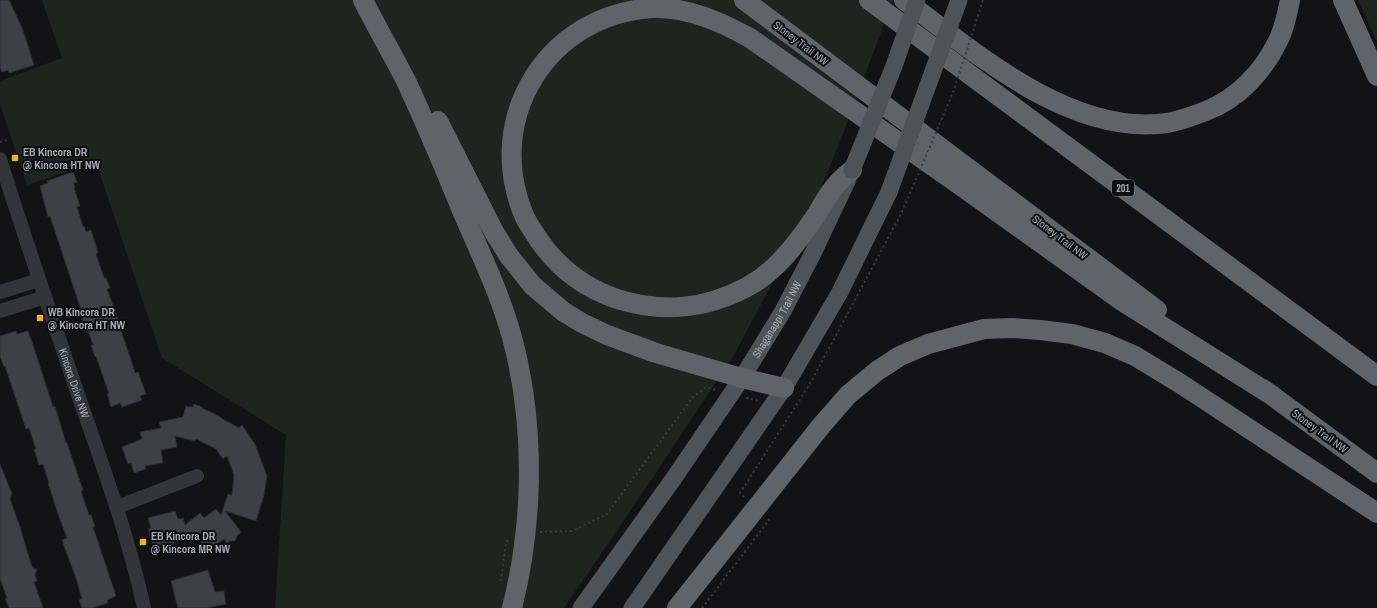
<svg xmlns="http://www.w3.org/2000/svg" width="1377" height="608" viewBox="0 0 1377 608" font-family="'Archivo Narrow',sans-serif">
<rect width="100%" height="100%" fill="#131315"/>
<path fill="#1e251f" d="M42,0H893L843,134L815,203L735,353L656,473L564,608H275L286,435L162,358L96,162L27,185L0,104V81L62,58Z
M1358,0H1377V42Z"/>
<path fill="#3f4045" stroke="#2d2d31" d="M0,0H9L23,30L34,65L9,73L8,70L2,72L0,66Z
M73,172L77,182L74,183L75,188H74L80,206L77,207L83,227L84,226L86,232L91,230L98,253L96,254L104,278H106L110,288L107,289L119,322H118L133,366L135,373L138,372L146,394L140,396L142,400L122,407L120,403L111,407L107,394H109L96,356L95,357L91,345H93L85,321L83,322L79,310H81L50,216L48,217L40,186L48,183L47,181Z
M16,331L17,334L28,331L33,345L53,407L55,406L66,443H67L83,490L81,491L89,515H91L95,526L93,527L116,596L107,600L108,603L92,608H82L79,600L82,599L77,581L62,540L67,538L57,511L48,483H49L43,464L39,465L34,449H36L29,428L26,429L5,366L4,367L0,356V336Z
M194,404L202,407V408L221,417V418L239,428L242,425L255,444L267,476L264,495L256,521L225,511L241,532L237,536L235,541H230L227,543L224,539L208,551L196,536L171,544L172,546L156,553L148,529L151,528L148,518L175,511L178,519L183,518L185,525L200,513L204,518L216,509L221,515L228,494L232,495L234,475L227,456L223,459L216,449L196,439L195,441L175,436L177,447L161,450L163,463L145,466L146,469L134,473L131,463L128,464L122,447L142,439L140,432L161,428L159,422L183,417L186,406L193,407Z
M0,464L12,494L10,499L20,527L32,567L37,570L35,574L37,581L34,582L43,608H9L5,598H7L0,578Z
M208,570L215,592L224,591L226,604L207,608H178L171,581Z"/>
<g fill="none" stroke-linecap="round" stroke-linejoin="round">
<path stroke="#3a3c41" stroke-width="2" stroke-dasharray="2 3" stroke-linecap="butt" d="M0,142L7,140
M746,398L759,401
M744,497L740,493L811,382L902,212
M540,532L572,531L607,514L692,398L706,387L716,390
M501,581L506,543L508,540
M702,608L769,520L768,519"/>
<g stroke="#34353a" stroke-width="14">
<path id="s1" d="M0,159C26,242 54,324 82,406C105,472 129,539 144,608"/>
<path d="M0,292L39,280"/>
<path d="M0,311L45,297"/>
<path d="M117,507L197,476"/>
</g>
<g stroke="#505259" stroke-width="17">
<path id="s2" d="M581,608L674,478L742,378L783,311L814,251L848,179"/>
<path d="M632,608L784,388L840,292L889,192"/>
</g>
<path stroke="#61636b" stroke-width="20" d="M363,0C377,28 393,55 407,83C427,126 445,169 463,213C482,257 504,302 515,349C535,433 533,525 512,608
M744,0L1157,310
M869,0L1377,376
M904,0C974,51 1064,131 1157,124C1174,123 1190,117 1206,111C1237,99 1262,73 1277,43C1284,30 1287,15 1290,0
M1343,0L1377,76
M438,121L494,232L509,256L533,286L564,312L582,323L607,335L656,353L742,378L784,388
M852,170C847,174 841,179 837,184C829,192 823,204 817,214C798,242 777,271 747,287C704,310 662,313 617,299C582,287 555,266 535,234C531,228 526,221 523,213C484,116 549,14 653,8C688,7 721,22 750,38L957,183L1122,301L1273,396
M1263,389L1377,473
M677,608L821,426L848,395L877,371L900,356L928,344L984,329L1013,328L1040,330L1072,334L1105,343L1135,356L1181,384L1377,513"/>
<path stroke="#3a3c41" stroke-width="2" stroke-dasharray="2 3" stroke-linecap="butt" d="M902,212L954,90L983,0"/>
<path stroke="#505259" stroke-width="17" d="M852,170L894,66L917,0
M889,192L959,0"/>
</g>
<g fill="#efae31" stroke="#0e0e10" stroke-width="1.5">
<rect x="11" y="154" width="8" height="8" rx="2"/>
<rect x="36" y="314" width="8" height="8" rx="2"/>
<rect x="139" y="538" width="8" height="8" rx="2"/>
</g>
<g text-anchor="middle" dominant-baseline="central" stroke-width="4" stroke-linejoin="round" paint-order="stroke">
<rect fill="#0e0e10" stroke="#787b84" stroke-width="1" x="1112" y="180" width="22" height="16" rx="3"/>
<g font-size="10" font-weight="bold" fill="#a5aab5">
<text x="1123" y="188">201</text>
</g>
<g font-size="11" fill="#a5aab5" stroke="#0e0e10">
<text transform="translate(801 43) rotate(37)">Stoney Trail NW</text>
<text transform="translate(1060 237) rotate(37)">Stoney Trail NW</text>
<text stroke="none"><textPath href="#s2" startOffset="349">Shaganappi Trail NW</textPath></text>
<text stroke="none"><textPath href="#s1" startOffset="236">Kincora Drive NW</textPath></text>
<text transform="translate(1320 431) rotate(36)">Stoney Trail NW</text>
</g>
<g font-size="11" font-weight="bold" fill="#a5aab5" stroke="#0e0e10" text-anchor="start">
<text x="23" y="152">EB Kincora DR<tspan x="23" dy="13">@ Kincora HT NW</tspan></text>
<text x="48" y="312">WB Kincora DR<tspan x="48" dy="13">@ Kincora HT NW</tspan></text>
<text x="151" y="536">EB Kincora DR<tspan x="151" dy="13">@ Kincora MR NW</tspan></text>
</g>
</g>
</svg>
